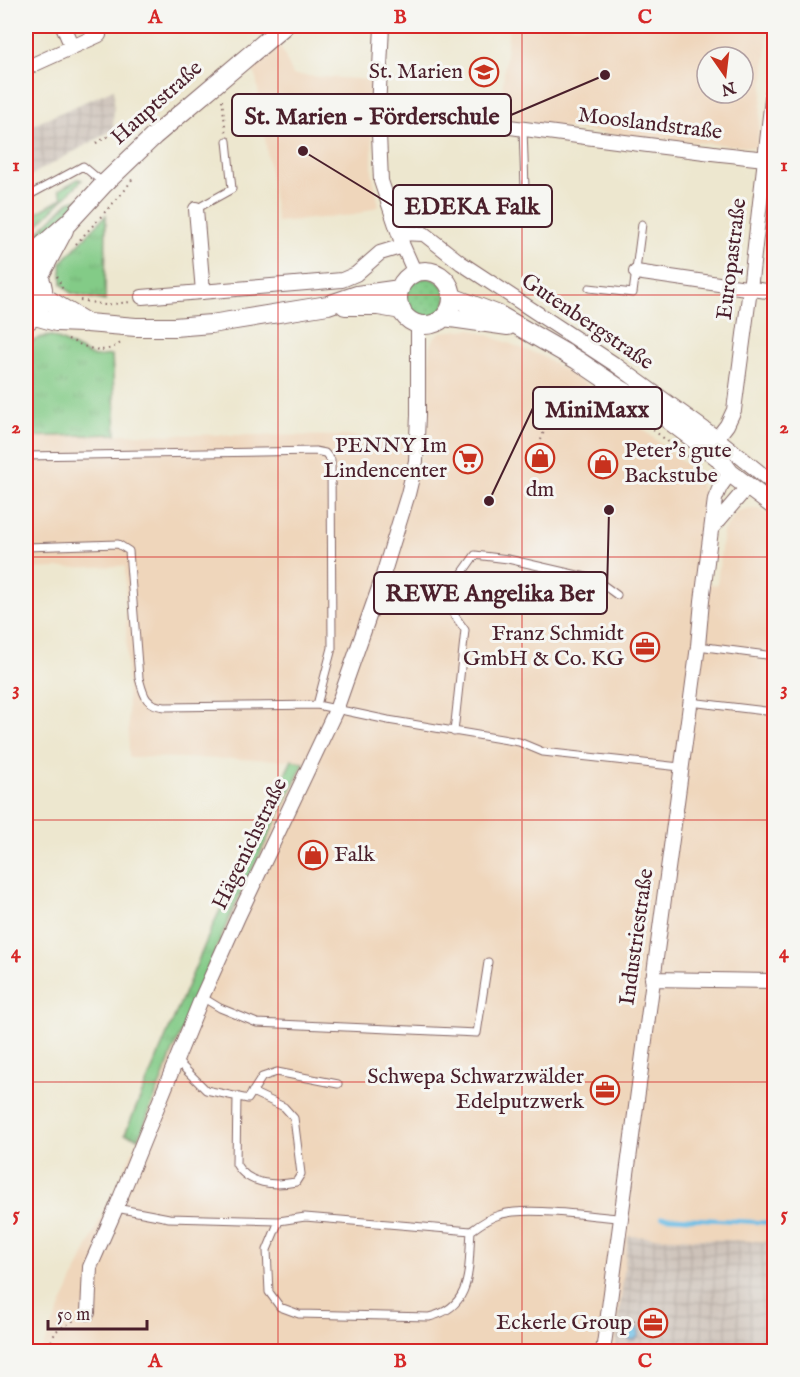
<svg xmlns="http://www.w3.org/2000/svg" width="800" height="1377" viewBox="0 0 800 1377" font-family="'IM FELL English',serif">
<defs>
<pattern id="industrial-grid" width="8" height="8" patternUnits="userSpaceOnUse" patternTransform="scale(1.5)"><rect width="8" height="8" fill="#cdc2b9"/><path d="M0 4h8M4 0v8" fill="none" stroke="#b2a69f"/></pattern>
<pattern id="grass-tufts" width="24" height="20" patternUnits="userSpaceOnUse" patternTransform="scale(1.5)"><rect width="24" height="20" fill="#83cb87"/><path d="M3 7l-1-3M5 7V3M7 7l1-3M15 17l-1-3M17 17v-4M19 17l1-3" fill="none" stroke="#73ae75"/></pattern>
<pattern id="garden-dots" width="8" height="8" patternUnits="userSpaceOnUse" patternTransform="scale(1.5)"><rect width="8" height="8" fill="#83cb87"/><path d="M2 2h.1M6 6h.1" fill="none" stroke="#73ae75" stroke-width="1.8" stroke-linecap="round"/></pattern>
<pattern id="water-waves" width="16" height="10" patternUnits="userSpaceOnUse" patternTransform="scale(1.5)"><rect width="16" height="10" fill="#6bbee7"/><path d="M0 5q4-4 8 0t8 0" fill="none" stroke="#5a9abb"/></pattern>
</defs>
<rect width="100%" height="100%" fill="#f6f6f2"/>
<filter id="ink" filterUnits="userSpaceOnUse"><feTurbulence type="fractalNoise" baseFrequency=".0167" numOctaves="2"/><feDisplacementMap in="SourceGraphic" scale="12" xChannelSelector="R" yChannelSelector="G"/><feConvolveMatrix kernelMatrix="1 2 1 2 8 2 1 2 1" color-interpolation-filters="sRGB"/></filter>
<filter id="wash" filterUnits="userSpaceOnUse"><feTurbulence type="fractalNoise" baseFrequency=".008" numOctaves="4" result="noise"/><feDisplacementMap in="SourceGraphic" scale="24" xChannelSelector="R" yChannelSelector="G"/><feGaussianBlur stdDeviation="1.35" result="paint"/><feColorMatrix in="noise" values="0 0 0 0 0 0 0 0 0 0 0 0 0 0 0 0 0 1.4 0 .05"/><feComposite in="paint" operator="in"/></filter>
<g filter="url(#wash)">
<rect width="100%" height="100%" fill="#ede7cf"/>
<path fill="#efd6bb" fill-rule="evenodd" d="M509,26H769L757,148L609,134L499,118ZM707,57H743V93H707Z
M277,39L293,75L373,80L372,172L379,206L355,215L277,222L256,76L248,63Z
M471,329L542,356L594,389L695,472L704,494L696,582L717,585L723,531L738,511L758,508L774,519V1351H41L99,1222L139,1138L173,1051L231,914L304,763L292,760L129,757L125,566L26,569V437L116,434L347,436L409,440L408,490L428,442L430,346L435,337L441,332Z"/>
<path fill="url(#industrial-grid)" d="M114,89L113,130L26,178V128Z
M628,1236L774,1242V1351L615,1352Z
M214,1348L371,1351L214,1352Z"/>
<path fill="url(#grass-tufts)" stroke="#667559" stroke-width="1.5" d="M78,179L82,180L26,237V219L63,198L59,190Z
M81,198L39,240L36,234L69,202Z
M106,215L105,301L71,293L62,284L61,263Z
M52,336L94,357L112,355L116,434L26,437V353L33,341L42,337Z
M292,760L304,763L231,914L173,1051L139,1138L125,1134L214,923Z"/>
<path fill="url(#garden-dots)" stroke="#667559" stroke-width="1.5" d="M26,272L36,288L33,305L26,313Z
M406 298a20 20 0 1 1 40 0a20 20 0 1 1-40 0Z"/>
<path fill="url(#water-waves)" stroke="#5a6e89" stroke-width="1.5" d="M625 1333a7 7 0 1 1 14 0a7 7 0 1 1-14 0Z"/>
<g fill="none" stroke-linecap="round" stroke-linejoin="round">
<path stroke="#6bbee7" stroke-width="4" d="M662,1217L774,1223"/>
</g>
</g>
<g filter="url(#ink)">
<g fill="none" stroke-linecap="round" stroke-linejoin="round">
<g stroke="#836564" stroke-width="9">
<path id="lane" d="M523,128L526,218
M26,197L83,166L102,182
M196,209L232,189L227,141
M589,288L633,293L642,224
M26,456L315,451L325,453L331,460L332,648L317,705
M26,547L118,544L129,551L139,678C144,696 145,705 165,707L317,705L388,720L519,742L543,752L680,767
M374,603L406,609H450
M698,646L774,656
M690,702L774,712
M454,732L465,630L450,609L453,586L475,555L508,559L595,579L617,595
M202,997L220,1008L257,1023L477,1033L488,962
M176,1060L206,1090L248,1099L262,1077L277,1072L338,1084
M237,1096L236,1164C248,1185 275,1186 296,1182L301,1174L294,1118L284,1107L252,1092
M116,1208L169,1218L279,1221
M471,1231L305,1217L279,1221L267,1250L269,1292L280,1307L299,1314L429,1317C474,1307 468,1268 471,1231C479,1225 488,1218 499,1215C525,1206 589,1216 619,1218"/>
</g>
<g stroke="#836564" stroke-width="16">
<path id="street" d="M63,26L72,47
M382,26L378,110L381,181L403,246L415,273
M26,68L99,35
M378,110C508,126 636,145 766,159L774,158
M196,209L203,292
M399,233L424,234L461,263L616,365L717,438L774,484
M636,272L774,292
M142,297L342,280L356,274L380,253L403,246
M717,438L727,425L734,410L750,289L774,81
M713,527L748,486
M652,979L774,981
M88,1313L90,1267L116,1208L202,997L238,917L336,710L380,585L408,494L416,461L418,415V323
M603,1352L698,646L702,601L715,499L720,487L730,473"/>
</g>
<g stroke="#836564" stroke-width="20">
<path id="secondary" d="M26,260L68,223L104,184L154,136L284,26
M26,264C49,278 49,308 26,322
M398 298a27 27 0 1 1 54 0a27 27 0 1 1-54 0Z
M39,277L64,230
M44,297L87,323L136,327H174L211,324L328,305L357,295L400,289
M452,297L499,315L577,360L620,389L654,409L718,457L730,473L774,506
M345,306H378L402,310
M35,316L56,322L83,323
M444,317L508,326"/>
</g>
<path stroke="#836564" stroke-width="2" stroke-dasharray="1.5 4.5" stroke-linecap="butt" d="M222,100L226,133
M348,123L366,122
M96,143L132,124L143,125
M76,244L125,190L133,178
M57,276L63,290
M80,300L105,305L130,302
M68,339C87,348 104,357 123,341
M26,346L32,336
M581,406L586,386
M653,430L687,456L688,454
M541,440L545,428L550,400
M687,456L702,476L704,487
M621,1321L643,1320
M46,1352L56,1331L78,1318"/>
<use href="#lane" stroke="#fff" stroke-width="7"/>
<use href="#street" stroke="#fff" stroke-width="14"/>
<use href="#secondary" stroke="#fff" stroke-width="18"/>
</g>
</g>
<path fill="none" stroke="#d62828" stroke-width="1.5" stroke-opacity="0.55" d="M278,26V1352M522,26V1352M26,295H774M26,557H774M26,820H774M26,1082H774"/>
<defs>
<g id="school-ring" transform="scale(1.5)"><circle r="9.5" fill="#f6f6f2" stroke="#c8321e" stroke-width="1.5"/><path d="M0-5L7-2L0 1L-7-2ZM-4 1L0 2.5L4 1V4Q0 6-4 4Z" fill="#c8321e"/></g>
<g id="shop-ring" transform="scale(1.5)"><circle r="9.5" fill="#f6f6f2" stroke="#c8321e" stroke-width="1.5"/><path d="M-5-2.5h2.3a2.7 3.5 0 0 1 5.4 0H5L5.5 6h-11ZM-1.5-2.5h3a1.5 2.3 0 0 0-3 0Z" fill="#c8321e"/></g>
<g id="supermarket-ring" transform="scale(1.5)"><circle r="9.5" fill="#f6f6f2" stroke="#c8321e" stroke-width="1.5"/><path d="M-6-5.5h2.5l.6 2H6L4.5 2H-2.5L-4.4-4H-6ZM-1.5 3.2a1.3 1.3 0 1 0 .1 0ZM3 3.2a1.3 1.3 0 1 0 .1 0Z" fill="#c8321e"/></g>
<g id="office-ring" transform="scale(1.5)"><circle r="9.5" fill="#f6f6f2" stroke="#c8321e" stroke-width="1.5"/><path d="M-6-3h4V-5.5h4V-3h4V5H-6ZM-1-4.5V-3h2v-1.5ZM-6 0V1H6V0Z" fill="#c8321e"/></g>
</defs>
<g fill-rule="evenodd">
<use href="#school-ring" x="484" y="72"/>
<use href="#shop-ring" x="540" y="458"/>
<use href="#supermarket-ring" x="468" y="459"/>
<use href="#shop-ring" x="603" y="464"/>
<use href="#office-ring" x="645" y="647"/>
<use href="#shop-ring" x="313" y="855"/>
<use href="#office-ring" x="605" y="1090"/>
<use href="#office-ring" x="653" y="1323"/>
</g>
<g text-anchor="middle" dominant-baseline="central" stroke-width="6" stroke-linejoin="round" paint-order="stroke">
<g font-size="22" fill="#4a1f2b" stroke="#f6f6f2" text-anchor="end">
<text x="463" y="72">St. Marien</text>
<text x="447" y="446">PENNY Im<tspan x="447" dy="25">Lindencenter</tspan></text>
<text x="624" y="451" text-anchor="start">Peter's gute<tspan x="624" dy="25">Backstube</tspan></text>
<text x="540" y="490" text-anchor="middle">dm</text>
<text x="624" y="634">Franz Schmidt<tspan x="624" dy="25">GmbH &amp; Co. KG</tspan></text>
<text x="334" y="855" text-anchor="start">Falk</text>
<text x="584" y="1077">Schwepa Schwarzwälder<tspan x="584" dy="25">Edelputzwerk</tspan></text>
<text x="632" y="1323">Eckerle Group</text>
</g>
<g font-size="22" fill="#4a1f2b" stroke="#f6f6f2">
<text transform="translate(157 103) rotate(-42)">Hauptstraße</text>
<text transform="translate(650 124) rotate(7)">Mooslandstraße</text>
<text transform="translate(732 259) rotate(-83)">Europastraße</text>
<text transform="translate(587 322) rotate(34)">Gutenbergstraße</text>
<text transform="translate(250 844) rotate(-64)">Hägenichstraße</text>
<text transform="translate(637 937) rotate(-82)">Industriestraße</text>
</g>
</g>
<path fill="none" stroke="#4a1f2b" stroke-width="2" d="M605 75L511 115M303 151L393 206M489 501L533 408M609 510L607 593"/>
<g fill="#4a1f2b" stroke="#f6f6f2" stroke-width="2">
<circle cx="605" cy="75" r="6"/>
<circle cx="303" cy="151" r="6"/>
<circle cx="489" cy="501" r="6"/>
<circle cx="609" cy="510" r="6"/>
</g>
<g fill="#f6f6f2" stroke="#4a1f2b" stroke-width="2">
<rect x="232" y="94" width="279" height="42" rx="6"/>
<rect x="393" y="185" width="159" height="42" rx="6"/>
<rect x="533" y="387" width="129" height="42" rx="6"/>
<rect x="374" y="572" width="233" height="42" rx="6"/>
</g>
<g font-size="24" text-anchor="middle" font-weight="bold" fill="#4a1f2b">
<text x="372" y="124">St. Marien - Förderschule</text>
<text x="472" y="214">EDEKA Falk</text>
<text x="597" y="417">MiniMaxx</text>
<text x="490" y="601">REWE Angelika Ber</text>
</g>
<rect width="800" height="1377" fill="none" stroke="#f6f6f2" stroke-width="66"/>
<g transform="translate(725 75) rotate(166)"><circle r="28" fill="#f6f6f2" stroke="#b1a0a2" stroke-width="1.5"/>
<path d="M0-4.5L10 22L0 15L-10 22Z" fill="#c8321e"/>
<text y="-9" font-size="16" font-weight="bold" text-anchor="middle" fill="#4a1f2b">N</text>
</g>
<path d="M48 1320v9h99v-9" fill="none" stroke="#4a1f2b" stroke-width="3"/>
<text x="57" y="1320" font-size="18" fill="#4a1f2b" stroke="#f6f6f2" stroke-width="4.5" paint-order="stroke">50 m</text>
<rect x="33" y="33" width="734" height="1311" fill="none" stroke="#d62828" stroke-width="2"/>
<g font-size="20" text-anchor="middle" font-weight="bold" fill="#d62828">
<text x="155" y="23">A</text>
<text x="400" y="23">B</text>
<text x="645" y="23">C</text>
<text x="16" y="171">1</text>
<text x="784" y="171">1</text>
<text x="16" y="433">2</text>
<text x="784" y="433">2</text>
<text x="16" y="695">3</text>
<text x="784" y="695">3</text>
<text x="16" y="958">4</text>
<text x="784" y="958">4</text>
<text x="16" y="1220">5</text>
<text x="784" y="1220">5</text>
<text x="155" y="1367">A</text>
<text x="400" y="1367">B</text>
<text x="645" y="1367">C</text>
</g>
</svg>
